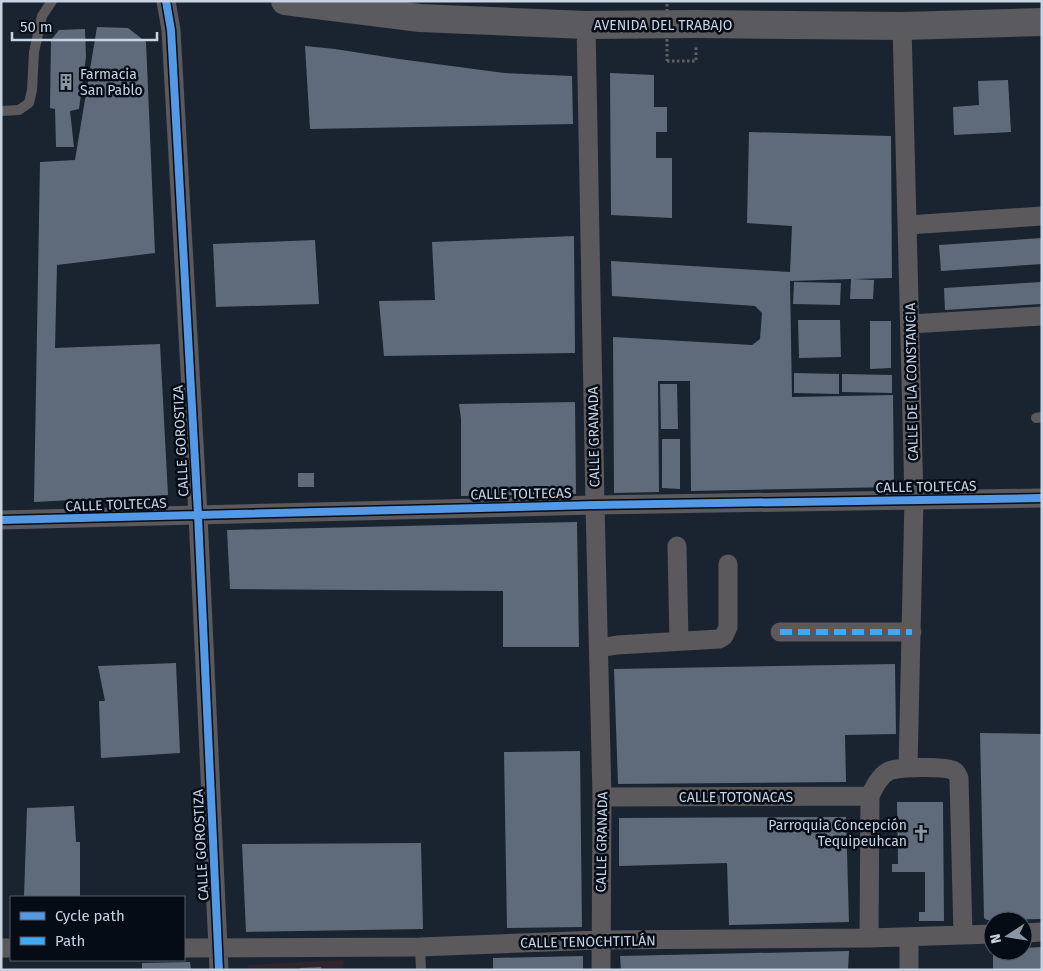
<svg xmlns="http://www.w3.org/2000/svg" width="1043" height="971" viewBox="0 0 1043 971" font-family="'Fira Sans',sans-serif">
<rect width="100%" height="100%" fill="#1a2430"/>
<path fill="#30242d" d="M344,960L343,970H248V965Z"/>
<path fill="#5f6b7a" d="M97,27L128,28L146,42L155,253L57,265L55,348L160,344L168,495L34,502L40,162L75,160Z
M85,29L86,57L79,109L70,111L74,147H56L55,109L50,108L51,40L59,30Z
M305,46L335,49L399,59L504,73L572,76L573,124L310,129Z
M610,73L654,75V107H667V132H656V158H672V218L611,215Z
M1008,80L1011,132L954,135L953,107L979,105L978,81Z
M749,132L891,136L892,278L853,279L874,280L873,299H850L851,279L790,281L792,397L893,395L894,487L691,491L690,381H658L659,492L614,493L613,337L752,345L760,339L762,313L755,306L612,296L611,261L790,272L792,226L747,223Z
M574,236L575,353L384,356L379,301L435,300L432,242Z
M1042,238V264L941,271L939,245Z
M315,240L319,304L216,307L213,244Z
M794,282L841,283L840,305L793,304Z
M1042,282V304L945,310L944,288Z
M798,320H840L841,357L799,358Z
M870,321H891V368L870,369Z
M794,373L839,374V394L794,393Z
M842,374L892,375V393L842,392Z
M660,384H677L678,429H661Z
M575,402L576,494L461,496V419L459,404Z
M662,439H680V489L662,488Z
M298,473H314V487H298Z
M577,522L579,647H503V591L230,589L227,530Z
M176,663L180,753L101,758L99,701H105L98,666Z
M895,664L896,734L845,735L846,782L618,784L614,669Z
M980,733L1042,734L1041,919L987,920L984,918Z
M580,751L582,927L507,928L504,752Z
M897,802H943L944,921H919V912H925V872H892V864H898Z
M74,806L76,842H80V896L24,897L27,808Z
M846,817L849,922L729,925L727,863L619,866V818Z
M421,843L423,929L246,932L242,844Z
M1042,947V970H993V951H1023V948Z
M849,951L848,970H621L620,956Z
M583,956V970H493V958Z
M190,962L191,970H142V963Z
M321,967V970H300V968Z"/>
<g fill="none" stroke-linecap="round" stroke-linejoin="round">
<path stroke="#606064" stroke-width="3" stroke-dasharray="2.5 2.5" stroke-linecap="butt" d="M667,61H696V46"/>
<path stroke="#5b595c" stroke-width="10" d="M1,111L19,110L29,103L32,90L34,52L42,16L52,1
M1036,418L1042,417
M420,947L421,970"/>
<path stroke="#5b595c" stroke-width="19" d="M166,1L171,30L198,515L219,970
M586,25L595,505L602,797L601,970
M902,26L914,499L908,768
M908,225L1042,216
M910,324L1042,316
M1,520L595,505L1042,498
M677,546L679,641
M780,632H912
M599,648L617,645L719,639L724,636L728,627V564
M602,797L870,796
M1023,933L1042,932
M869,938L870,796C874,787 880,775 889,771C899,767 941,766 952,770C956,771 957,774 959,778L963,935
M1,948H11
M184,948L420,947L600,940L869,938L993,934
M909,970V937"/>
<path stroke="#5a5a5f" stroke-width="28" d="M285,1L420,18L586,25L696,24L902,26L1042,22"/>
<path stroke="#606064" stroke-width="3" stroke-dasharray="2.5 2.5" stroke-linecap="butt" d="M667,4V61"/>
<path stroke="#3fa9f5" stroke-width="6" stroke-dasharray="12 6" stroke-linecap="butt" d="M780,632H912"/>
<g stroke="#050c16" stroke-width="11">
<path id="cycleway" d="M166,1L171,30L198,515L219,970
M1,520L595,505L1042,498"/>
</g>
<use href="#cycleway" stroke="#5399e6" stroke-width="8"/>
</g>
<defs>
<g id="building-bare" transform="scale(1.35)"><path d="M-4-6H4V6H1V3H-1V6H-4ZM-2.5-4.3h1.7v1.8h-1.7ZM.8-4.3h1.7v1.8H.8ZM-2.5-1h1.7V.8h-1.7ZM.8-1h1.7V.8H.8Z" fill="#8a96a4" stroke="#050c16" stroke-width="2.5" paint-order="stroke"/></g>
<g id="church-bare" transform="scale(1.35)"><path d="M-1.2-6h2.4v3.5h3.3v2.4h-3.3V6h-2.4V-.1h-3.3v-2.4h3.3Z" fill="#8a96a4" stroke="#050c16" stroke-width="2.5" paint-order="stroke"/></g>
</defs>
<g fill-rule="evenodd">
<use href="#building-bare" x="66" y="82"/>
<use href="#church-bare" x="921" y="833"/>
</g>
<g text-anchor="middle" dominant-baseline="central" stroke-width="5" stroke-linejoin="round" paint-order="stroke">
<g font-size="14" fill="#c7d3e2" stroke="#050c16">
<text x="663" y="25">AVENIDA DEL TRABAJO</text>
<text transform="translate(912 382) rotate(-91)">CALLE DE LA CONSTANCIA</text>
<text transform="translate(594 437) rotate(-91)">CALLE GRANADA</text>
<text transform="translate(181 441) rotate(-93)">CALLE GOROSTIZA</text>
<text transform="translate(926 487) rotate(-1)">CALLE TOLTECAS</text>
<text transform="translate(521 494) rotate(-1)">CALLE TOLTECAS</text>
<text transform="translate(116 505) rotate(-2)">CALLE TOLTECAS</text>
<text x="736" y="797">CALLE TOTONACAS</text>
<text transform="translate(602 842) rotate(-89)">CALLE GRANADA</text>
<text transform="translate(201 845) rotate(-93)">CALLE GOROSTIZA</text>
<text transform="translate(588 942) rotate(-1)">CALLE TENOCHTITLÁN</text>
</g>
<g font-size="14" fill="#c7d3e2" stroke="#050c16" text-anchor="start">
<text x="80" y="74">Farmacia<tspan x="80" dy="16">San Pablo</tspan></text>
<text x="907" y="825" text-anchor="end">Parroquia Concepción<tspan x="907" dy="16">Tequipeuhcan</tspan></text>
</g>
</g>
<rect width="1043" height="971" fill="none" stroke="#c7d3e2" stroke-width="5"/>
<rect x="10" y="896" width="175" height="65" fill="#050c16" stroke="#535c68"/>
<rect x="20" y="912" width="25" height="8" fill="#5399e6" stroke="#535c68"/>
<text x="55" y="921" font-size="15" fill="#c7d3e2">Cycle path</text>
<rect x="20" y="937" width="25" height="8" fill="#3fa9f5" stroke="#535c68"/>
<text x="55" y="946" font-size="15" fill="#c7d3e2">Path</text>
<g transform="translate(1008 936) rotate(258)"><circle r="24" fill="#050c16" stroke="#535c68"/>
<path d="M0-4L9 19L0 12L-9 19Z" fill="#8a96a4"/>
<text y="-8" font-size="14" font-weight="bold" text-anchor="middle" fill="#c7d3e2">N</text>
</g>
<path d="M12 32v8h145v-8" fill="none" stroke="#c7d3e2" stroke-width="2.5"/>
<text x="20" y="32" font-size="15" fill="#c7d3e2" stroke="#050c16" stroke-width="4" paint-order="stroke">50 m</text>
</svg>
